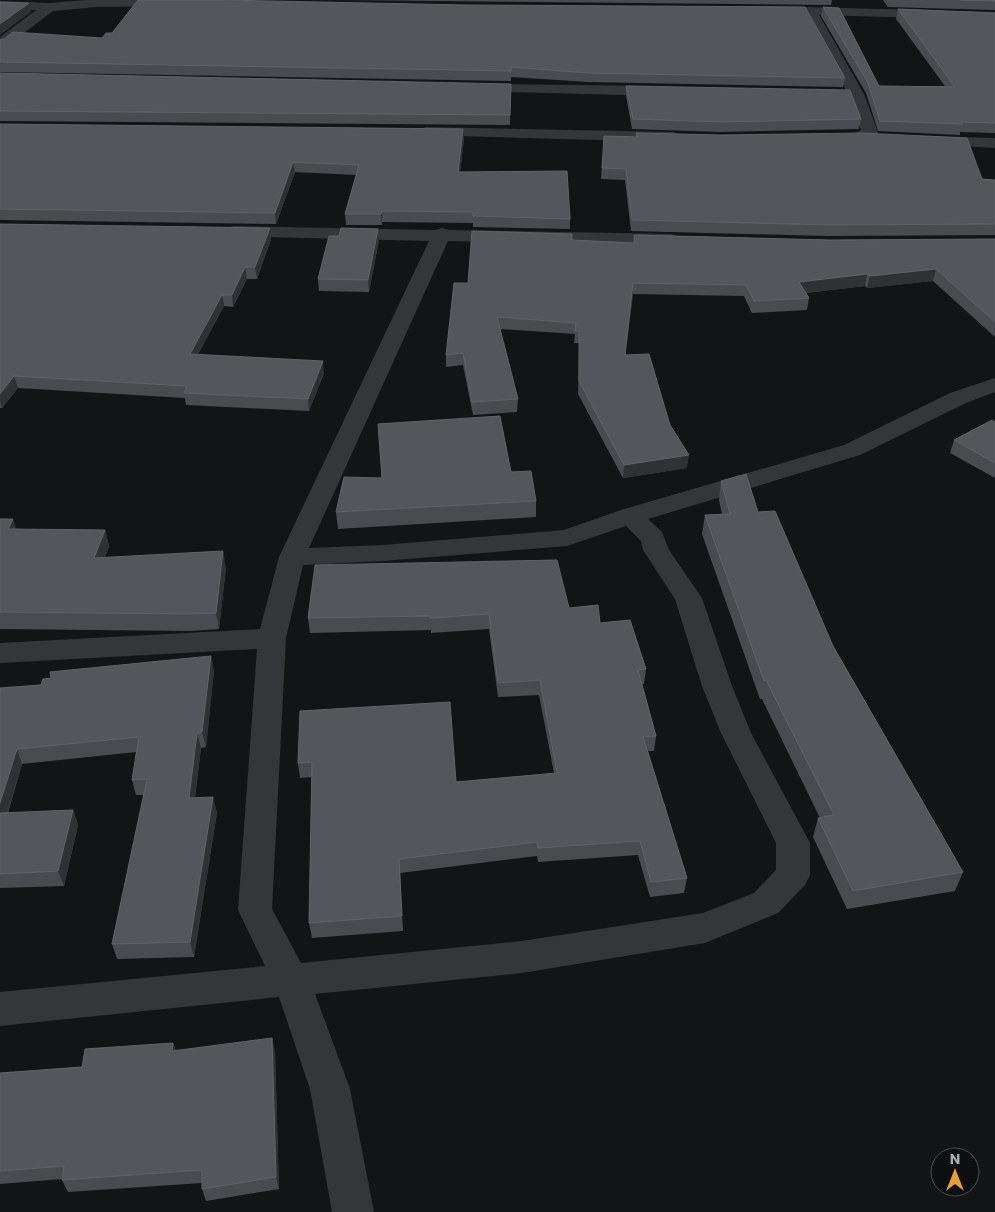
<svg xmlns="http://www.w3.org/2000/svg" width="995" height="1212" viewBox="0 0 995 1212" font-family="Poppins,sans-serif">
<rect width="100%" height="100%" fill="#131415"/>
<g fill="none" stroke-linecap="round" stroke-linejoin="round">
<path fill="#35363a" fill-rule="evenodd" d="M86,0H179L180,2L174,6L96,7L53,11L5,47L0,48V37L36,10L0,9V1L49,3Z
M769,6L995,12V20L819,15L864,94L878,132C873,139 862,143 853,140L851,137L853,134L861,130L848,94L805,15L764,13L762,10L764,7Z
M473,84L662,86L667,88L670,91L667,94L662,96L468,91L466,88L468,85Z
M426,127L673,132L679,134L681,137L679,140L673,142L420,135L418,132L420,129Z
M931,136L995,138V148L925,144L923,141L925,138Z
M234,226L435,230L442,228L449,230L671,234L678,236L680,240L678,244L671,246L448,241L309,548L383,545L564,530L621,510L844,445L950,393L995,378V392L966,403L860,455L648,519L662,532L669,550L702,598L732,686L751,733L810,843V875L805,885L778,913L705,943L522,973L315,994L350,1089L374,1212H332L310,1089L279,997L0,1026V992L265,966L238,910L257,649L0,663V643L260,629L279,557L429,241L227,236L225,232L227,228ZM626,526L641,541L643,550L675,599L702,686L721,733L776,843V870L754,893L703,913L522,941L301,963L272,909L286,638L303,565L383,561L567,546Z"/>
</g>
<path fill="#4a4b50" d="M338,0H832L831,5Z
M883,0H995V10L888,7Z
M823,7L879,86H945L896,19L898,9L995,13V133L960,132V135L878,131L866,93L821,16Z
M102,38L845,78L843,87L588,82L511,77V81L0,72V40Z
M0,73L511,84L510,125L0,121Z
M626,86L861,119L859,129L720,132L632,129L626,96Z
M0,124L464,139L460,172L570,219V229L473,227V223L382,222V225H346L345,214L356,175L295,172L276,224L0,220Z
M636,133L982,179L995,180V235L828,236L631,231L625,180L601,179L604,136L636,137Z
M0,224L270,228L271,239L257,279H247L233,307L224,306L198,354L324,373L309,411L186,405L185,398L18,388L2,408H0Z
M378,229L379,240L369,292L319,291L318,279L339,236Z
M634,235L830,240L995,239V337L933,281L867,288L865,286L806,293L809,298L807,310L752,313L744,296L633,294L625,355L670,425L687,468L623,478L578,394L579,343H574L575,334L500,329L518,399L517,412L473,415L463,365L446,367V355L468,283L572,240L633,243Z
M995,422V478L950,453L954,440Z
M511,472L536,501V517L338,529L336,512L382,478Z
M721,481L758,512L833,646L963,872L955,891L847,909L813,837L818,818H820L762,699H760L702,534L705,515L722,514L719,500Z
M0,519L16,529L105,530L109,546L105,557L226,568L219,629L190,631L0,629Z
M569,608L600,623L646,669L644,684H642L656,736L654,751H648L687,878L684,893L650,897L638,855L538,862L537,856L400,873L403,931L312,938L309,923L312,777L300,778L298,763L300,711L456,782L554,773L539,695L498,697L489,629L431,633V630L310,633L308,618Z
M214,670L206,747L201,748L195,798L217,812L194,957L117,959L112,944L144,795H136L132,780L136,752L22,764L8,813L73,810L78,825L64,886L0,888V688Z
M173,1043L176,1051H275L279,1189L206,1201L202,1189V1183L68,1192L62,1180V1179L0,1184V1073L82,1067Z"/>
<path fill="#303134" d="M29,3L31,12L0,35V24Z
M463,129L464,139L459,182L458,172Z
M293,162L295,172L276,224L275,213Z
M382,211V225L381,214Z
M270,228L271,239L257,279L255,267Z
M378,229L379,240L369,292L368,280Z
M245,267L247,279L233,307L232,295Z
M936,269L933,281L867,288L870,276Z
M867,274L865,286L797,294L799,282Z
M633,283V294L624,367L625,355Z
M222,295L224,306L192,366L190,354Z
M323,361L324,373L309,411L308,399Z
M14,376L18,388L2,408L0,401V394Z
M689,455L687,468L623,478L624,465Z
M13,519L18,535L8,529Z
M105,530L109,546L99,574L94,558Z
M223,551L226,568L219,629L216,613Z
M211,656L214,670L206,747L202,732Z
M197,733L201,748L193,813L189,798Z
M17,749L22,764L3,828L0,821V803Z
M213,797L217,812L194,957L190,942Z
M73,810L78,825L64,886L58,871Z
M272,1038L275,1051L279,1189L276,1177Z
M173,1043L177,1056L172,1051Z"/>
<path fill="#54565b" stroke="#616369" d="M138,0H222L465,5L805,7L845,78L588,73L511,67V71L0,62V40L4,39L13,32L102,38L106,33H112Z
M960,0H995V1Z
M0,2L29,3L0,24Z
M823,7L839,8L879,86L955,87L898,9L995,13V123L962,122V124L880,121L868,83Z
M0,73L511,84L510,115L0,111Z
M626,86L850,90L861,119L721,122L633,119Z
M0,124L463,129L458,172L567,171L570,219L473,216V212L382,211L381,214H345L359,165L293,162L275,213L0,209Z
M636,133L721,135L861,133L967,138L982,179L995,180V224L830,225L632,220L626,169L602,168L604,136L637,137Z
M0,224L270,228L255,267H245L232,295H222L190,354L323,361L308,399L184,393L187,386L14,376L0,394Z
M341,228L378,229L368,280L318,279L329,236H339Z
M472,231L572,234V240L635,243L634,235L830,240L995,239V322L936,269L870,276L867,274L799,282L809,298L754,301L746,285L633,283L625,355L649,354L670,425L689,455L624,465L579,381V331H575L576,323L497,317L518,399L472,402L463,353L446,355L454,283H468Z
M500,416L511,472L531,471L536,501L336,512L344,477L382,478L378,424Z
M992,420L995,422V463L954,440Z
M746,474L758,512L775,511L833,646L963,872L853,891L818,818L834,815L766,680L764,681L705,515L730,514L721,481Z
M0,519H13L8,529L105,530L94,558L223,551L216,613L186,614L0,612Z
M557,560L569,608L598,605L600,623L630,620L646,669L638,670L656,736L643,737L687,878L651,882L640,841L538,848L537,842L399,859L402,916L309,923L312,762L298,763L300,711L450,702L456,782L557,773L540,680L498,683L489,614L430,618V616L308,618L315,565Z
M211,656L202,732L197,733L189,798L213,797L190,942L112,944L147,779L132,780L139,737L17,749L0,803V688L41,685L43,679L51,678L50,672Z
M73,810L58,871L0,874V813Z
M272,1038L276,1177L202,1189V1170L62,1180L64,1166L0,1171V1073L82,1067L85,1049L173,1043L172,1051Z"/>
<g transform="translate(955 1172)"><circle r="24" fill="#0e0f10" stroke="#4b4e52"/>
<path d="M0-4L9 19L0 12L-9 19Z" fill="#e69d3a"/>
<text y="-8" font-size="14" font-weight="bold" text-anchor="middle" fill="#a6acb5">N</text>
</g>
</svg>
